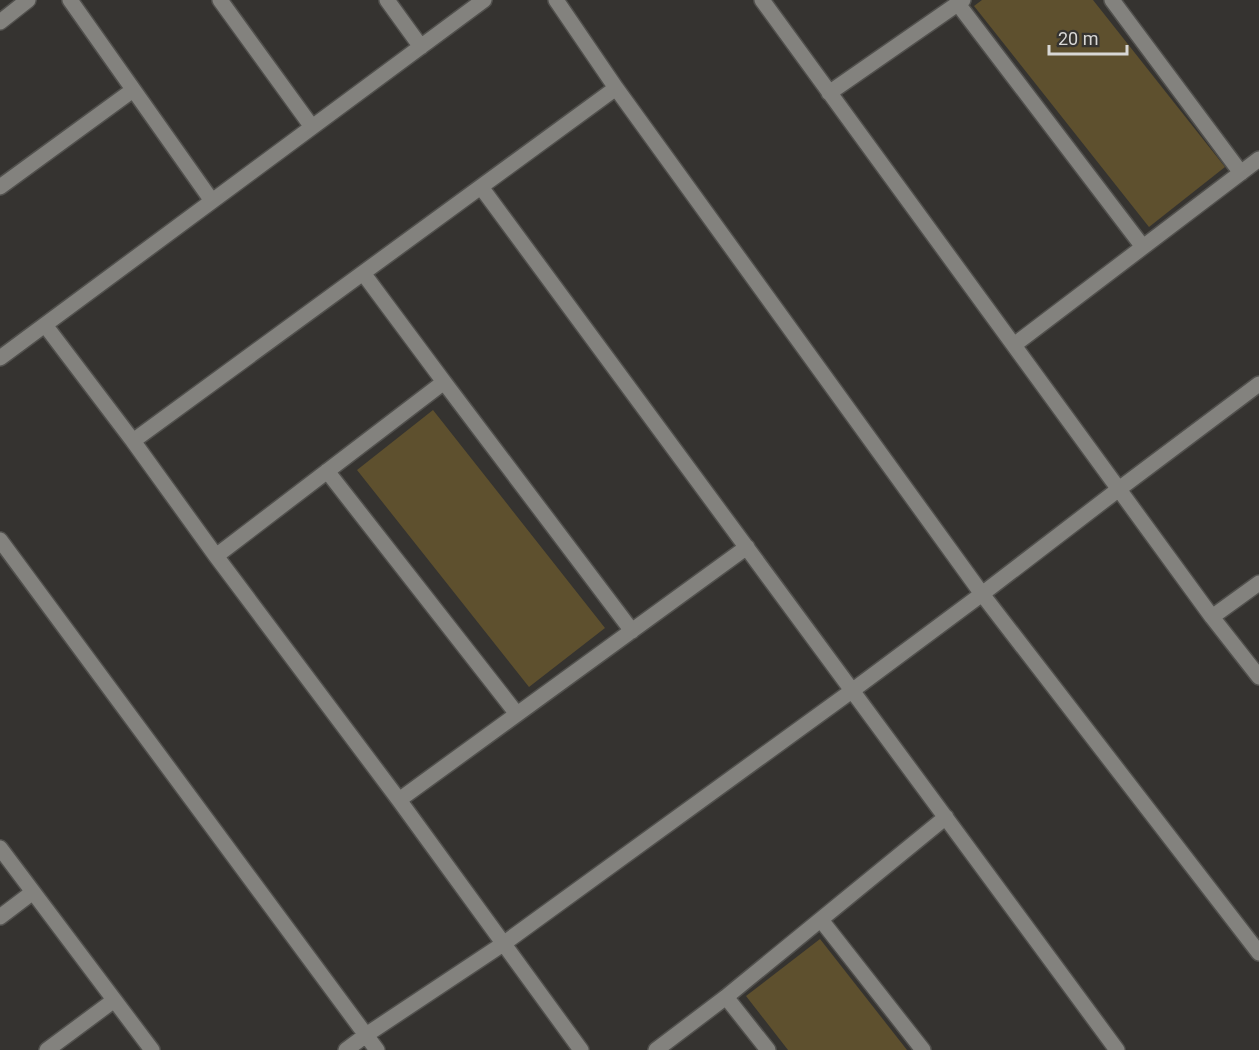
<svg xmlns="http://www.w3.org/2000/svg" width="1259" height="1050" viewBox="0 0 1259 1050" font-family="Roboto,sans-serif">
<rect width="100%" height="100%" fill="#353330"/>
<path fill="#5e502e" d="M982,0H1093L1225,167L1149,227L974,6Z
M433,410L605,628L529,687L357,470Z
M820,939L907,1050H788L746,996Z"/>
<g fill="none" stroke-linecap="round" stroke-linejoin="round">
<g stroke="#51504d" stroke-width="18">
<path id="minor" d="M70,0L212,201
M220,0L312,127
M387,0L421,47
M556,0L616,88L982,594L1259,953
M762,0L1212,617L1259,583
M1112,0L1241,173
M958,4L1143,247
M0,22L28,0
M829,93L963,0
M0,187L133,90
M481,187L1117,1050
M45,325L133,441L216,556L399,800L581,1050
M1014,345L1259,159
M0,358L484,0
M444,382L632,631
M133,441L616,88
M327,471L517,714
M0,540L377,1050
M216,556L444,382L363,273
M1212,617L1259,677
M399,800L747,547
M0,848L152,1050
M0,917L33,892
M821,920L923,1050
M726,997L768,1050
M47,1050L113,1001
M346,1050L366,1035L503,944L853,690L982,594L1119,489L1259,384
M656,1050L726,997L946,817"/>
</g>
<use href="#minor" stroke="#83827e" stroke-width="15"/>
</g>
<path d="M1049 45v9h78v-9" fill="none" stroke="#d8d7d5" stroke-width="3"/>
<text x="1058" y="45" font-size="18" fill="#d8d7d5" stroke="#353330" stroke-width="4.5" paint-order="stroke">20 m</text>
</svg>
